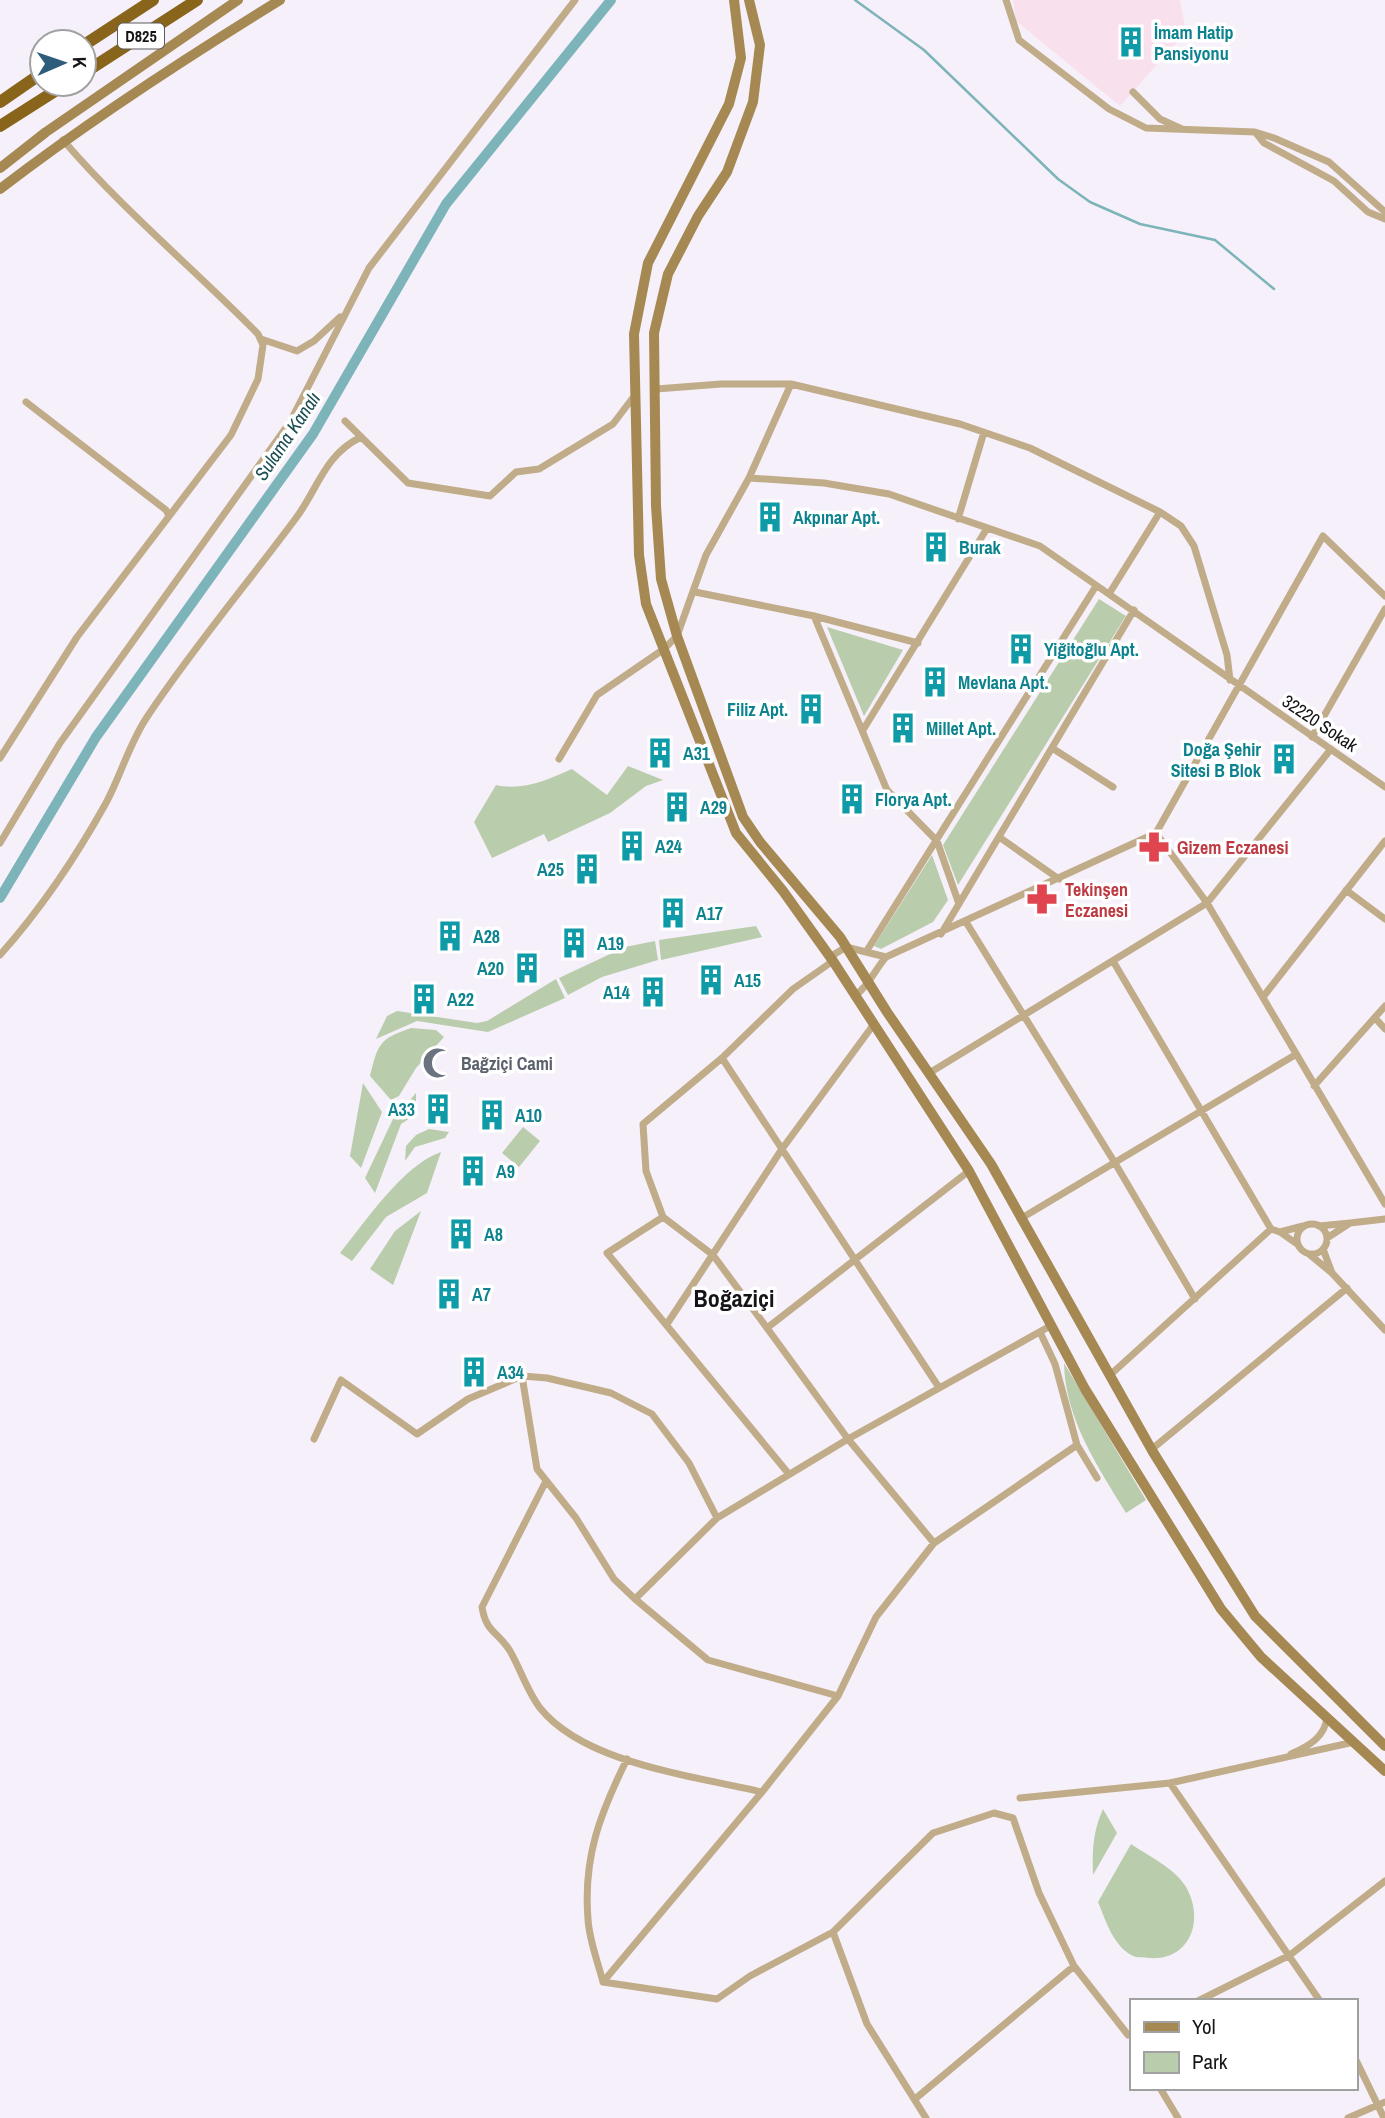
<svg xmlns="http://www.w3.org/2000/svg" width="1385" height="2118" viewBox="0 0 1385 2118" font-family="'Archivo Narrow',sans-serif">
<rect width="100%" height="100%" fill="#f6f0fa"/>
<path fill="#f8e1ed" d="M1013,0H1180L1186,32L1120,106L1016,21Z"/>
<path fill="#b9ccac" d="M1099,599L1126,616L958,885L943,845Z
M827,627L903,650L864,716Z
M628,766L663,780L646,786L610,813L548,842L544,834L492,858L474,822L496,785C523,791 547,780 572,769L607,795Z
M932,855L948,900L933,922L881,949L874,946Z
M756,926L762,937L661,960L659,940Z
M655,941L658,960L602,977L568,995L559,978L625,947Z
M556,979L565,998L488,1032L417,1021L376,1039L387,1016L397,1011L477,1023L487,1021Z
M411,1028L436,1030L444,1037L416,1068L399,1096L391,1100L370,1076C378,1044 379,1039 411,1028Z
M363,1083L382,1112L361,1168L350,1156Z
M416,1093V1114L401,1124L375,1193L365,1178L393,1119Z
M523,1127L540,1141L519,1167L502,1153Z
M429,1129L449,1132L445,1138L415,1147L405,1161L406,1146L416,1135Z
M441,1152L427,1193L386,1217L352,1261L340,1253C366,1221 403,1165 441,1152Z
M421,1211L393,1285L370,1269L395,1231Z
M1064,1363L1146,1500L1126,1513C1098,1467 1065,1419 1064,1363Z
M1103,1809L1117,1833L1093,1875C1092,1851 1093,1831 1103,1809Z
M1131,1844C1148,1856 1175,1868 1186,1887C1205,1920 1190,1961 1149,1958C1144,1957 1137,1958 1133,1956C1113,1946 1106,1921 1098,1902Z"/>
<g fill="none" stroke-linecap="round" stroke-linejoin="round">
<path stroke="#7cb4ba" stroke-width="2.5" d="M855,0L924,50L1058,179L1090,202L1140,224L1215,240L1274,289"/>
<path stroke="#7cb4ba" stroke-width="10" d="M0,898L96,737L313,434L446,204L611,0"/>
<path stroke="#c0ac88" stroke-width="7" d="M1006,0L1019,40L1109,109L1146,128L1255,132L1274,138L1329,162L1385,212
M1133,92L1160,119L1182,129
M1256,133L1264,143L1334,181L1368,212L1385,219
M261,339L297,351L314,341L340,317
M656,389L721,384H791L960,424L1030,448L1160,512L1181,526L1194,546L1227,655L1230,680
M26,402L166,510L169,516
M345,421L408,483L490,496L516,472L539,469L613,424L635,395
M749,478L824,483L889,494L1040,546L1385,787
M958,519L984,432
M695,592L814,616L918,643
M1109,594L1160,512
M814,616L887,790L937,841L959,904
M863,730L986,530
M1312,737L1385,609
M1052,748L1113,787
M0,758L77,637L231,435L258,379L263,345L258,334C194,269 123,210 63,140
M559,759L597,695L664,649L677,636L706,555L749,478L791,384
M1156,833L1207,903L1385,1204
M999,837L1059,879
M0,843L60,743L290,422L369,268L575,0
M1346,890L1385,919
M966,922L1115,1163L1195,1299
M941,934L1134,610
M866,952L1096,586
M0,955C41,909 76,857 106,803C121,775 129,744 147,717C193,648 247,584 296,518C318,489 324,455 361,437
M830,957L846,947L886,957L1156,833L1323,536L1385,596
M1113,961L1271,1229
M856,995C870,984 874,971 886,957
M1263,997L1385,841
M1375,1018L1385,1029
M722,1058L938,1386
M931,1072L1207,903L1331,749
M1314,1086L1385,1006
M663,1217L646,1171L643,1124L722,1058L793,989L833,961
M1020,1219L1295,1055
M1350,1223L1385,1219
M1297 1239a15 15 0 1 1 30 0a15 15 0 1 1-30 0Z
M1319,1226L1350,1223L1327,1238
M1297,1244L1280,1232L1303,1226
M1309,1254L1332,1273L1323,1249
M1332,1273L1385,1330
M667,1324L782,1149L874,1024
M767,1328L713,1255L663,1217L607,1253L788,1473
M1040,1332L1055,1364L1077,1445L1097,1478
M522,1376L537,1469L576,1518L614,1579L635,1599
M1109,1376L1271,1229L1280,1232
M314,1439L341,1380L417,1434L468,1399L522,1376L547,1378L611,1393L652,1414L689,1463L717,1518L848,1439L767,1328L969,1171
M1152,1449L1347,1288
M546,1481L482,1607C486,1633 498,1631 510,1651C520,1668 527,1691 540,1708C585,1764 695,1776 762,1792L838,1696L876,1617L934,1543L1077,1445
M717,1518L635,1599L708,1660L838,1696
M934,1543L848,1439L1052,1325
M1291,1754C1309,1746 1325,1737 1327,1717
M1170,1783L1320,2001
M1020,1798L1170,1783L1354,1742
M833,1932L867,2024L926,2118
M603,1982L717,1999L750,1976L833,1932L933,1833L994,1813L1013,1818L1039,1893L1074,1966L1128,2035
M603,1982L762,1792
M603,1982C598,1962 589,1940 588,1919C583,1857 600,1814 627,1759
M1198,2001L1290,1955L1385,1881
M1355,2058L1384,2118
M1160,2088L1178,2118
M915,2099L1074,1966
M1348,2118L1385,2102"/>
<path stroke="#a68952" stroke-width="10" d="M734,0L741,58L729,104L648,263L634,334L639,555L646,604L736,833L783,891L833,961L969,1171L1085,1389L1221,1609L1261,1657L1385,1771
M749,0L760,45L753,102L727,172L698,216L668,274L654,333L656,506L661,579L677,636L743,817L760,842L840,937L887,1012L991,1164L1153,1452L1255,1616L1385,1746
M0,168L46,132L238,0
M0,189C90,120 184,59 280,0"/>
<path stroke="#88651b" stroke-width="12" d="M84,45L153,0
M84,73L197,0
M0,102L42,73
M0,126L66,84"/>
</g>
<defs>
<g id="building-bare" transform="scale(2.415)"><path d="M-4-6H4V6H1V3H-1V6H-4ZM-2.5-4.3h1.7v1.8h-1.7ZM.8-4.3h1.7v1.8H.8ZM-2.5-1h1.7V.8h-1.7ZM.8-1h1.7V.8H.8Z" fill="#0f9aa8" stroke="#fff" stroke-width="2.5" paint-order="stroke"/></g>
<g id="pharmacy-bare" transform="scale(2.415)"><path d="M-2-6h4v4h4v4h-4v4h-4v-4h-4v-4h4Z" fill="#e0444e" stroke="#fff" stroke-width="2.5" paint-order="stroke"/></g>
<g id="mosque-bare" transform="scale(2.415)"><path d="M3.5-4.9A6 6 0 1 0 3.5 4.9A5 5 0 1 1 3.5-4.9Z" fill="#6b7280" stroke="#fff" stroke-width="2.5" paint-order="stroke"/></g>
</defs>
<g fill-rule="evenodd">
<use href="#building-bare" x="1131" y="42"/>
<use href="#building-bare" x="770" y="517"/>
<use href="#building-bare" x="936" y="547"/>
<use href="#building-bare" x="1021" y="649"/>
<use href="#building-bare" x="935" y="682"/>
<use href="#building-bare" x="811" y="709"/>
<use href="#building-bare" x="903" y="728"/>
<use href="#building-bare" x="660" y="753"/>
<use href="#building-bare" x="1284" y="759"/>
<use href="#building-bare" x="852" y="799"/>
<use href="#building-bare" x="677" y="807"/>
<use href="#building-bare" x="632" y="846"/>
<use href="#pharmacy-bare" x="1154" y="847"/>
<use href="#building-bare" x="587" y="869"/>
<use href="#pharmacy-bare" x="1042" y="899"/>
<use href="#building-bare" x="673" y="913"/>
<use href="#building-bare" x="450" y="936"/>
<use href="#building-bare" x="574" y="943"/>
<use href="#building-bare" x="527" y="968"/>
<use href="#building-bare" x="711" y="980"/>
<use href="#building-bare" x="653" y="992"/>
<use href="#building-bare" x="424" y="999"/>
<use href="#mosque-bare" x="438" y="1063"/>
<use href="#building-bare" x="438" y="1109"/>
<use href="#building-bare" x="492" y="1115"/>
<use href="#building-bare" x="473" y="1171"/>
<use href="#building-bare" x="461" y="1234"/>
<use href="#building-bare" x="449" y="1294"/>
<use href="#building-bare" x="474" y="1372"/>
</g>
<g text-anchor="middle" dominant-baseline="central" stroke-width="7" stroke-linejoin="round" paint-order="stroke">
<rect fill="#fff" stroke="#5c5a5d" stroke-width="2" x="118" y="23.5" width="46" height="25" rx="5"/>
<g font-size="16" font-weight="bold" fill="#161417">
<text x="141" y="36">D825</text>
</g>
<g font-size="18" font-weight="bold" fill="#0d838f" stroke="#fff" text-anchor="start">
<text x="1154" y="32">İmam Hatip<tspan x="1154" dy="21">Pansiyonu</tspan></text>
<text x="793" y="517">Akpınar Apt.</text>
<text x="959" y="547">Burak</text>
<text x="1044" y="649">Yiğitoğlu Apt.</text>
<text x="958" y="682">Mevlana Apt.</text>
<text x="788" y="709" text-anchor="end">Filiz Apt.</text>
<text x="926" y="728">Millet Apt.</text>
<text x="1261" y="749" text-anchor="end">Doğa Şehir<tspan x="1261" dy="21">Sitesi B Blok</tspan></text>
<text x="683" y="753">A31</text>
<text x="875" y="799">Florya Apt.</text>
<text x="700" y="807">A29</text>
<text x="655" y="846">A24</text>
<text x="564" y="869" text-anchor="end">A25</text>
<text x="696" y="913">A17</text>
<text x="473" y="936">A28</text>
<text x="597" y="943">A19</text>
<text x="504" y="968" text-anchor="end">A20</text>
<text x="734" y="980">A15</text>
<text x="630" y="992" text-anchor="end">A14</text>
<text x="447" y="999">A22</text>
<text x="415" y="1109" text-anchor="end">A33</text>
<text x="515" y="1115">A10</text>
<text x="496" y="1171">A9</text>
<text x="484" y="1234">A8</text>
<text x="472" y="1294">A7</text>
<text x="497" y="1372">A34</text>
</g>
<g font-size="18" fill="#161417" stroke="#fff">
<text transform="translate(1320 723) rotate(34)">32220 Sokak</text>
</g>
<g font-size="18" font-weight="bold" fill="#be3a42" stroke="#fff" text-anchor="start">
<text x="1177" y="847">Gizem Eczanesi</text>
<text x="1065" y="889">Tekinşen<tspan x="1065" dy="21">Eczanesi</tspan></text>
</g>
<g font-size="18" font-weight="bold" fill="#5b616d" stroke="#fff" text-anchor="start">
<text x="461" y="1063">Bağziçi Cami</text>
</g>
<g font-size="19" font-style="italic" fill="#1c4e53" stroke="#fff">
<text transform="translate(287 436) rotate(-56)">Sulama Kanalı</text>
</g>
<g font-size="24" font-weight="bold" fill="#161417" stroke="#fff">
<text x="734" y="1298">Boğaziçi</text>
</g>
</g>
<rect x="1130" y="1999" width="228" height="91" fill="#ffffff" stroke="#a2a1a2" stroke-width="2"/>
<rect x="1144" y="2022" width="35" height="10" fill="#a68952" stroke="#a2a1a2" stroke-width="2"/>
<text x="1192" y="2034" font-size="21" fill="#161417">Yol</text>
<rect x="1144" y="2052" width="35" height="21" fill="#b9ccac" stroke="#a2a1a2" stroke-width="2"/>
<text x="1192" y="2069" font-size="21" fill="#161417">Park</text>
<g transform="translate(63 63) rotate(88)"><circle r="33" fill="#ffffff" stroke="#a2a1a2" stroke-width="2"/>
<path d="M0-5L12 26L0 18L-12 26Z" fill="#2e5c7b"/>
<text y="-10" font-size="19" font-weight="bold" text-anchor="middle" fill="#161417">K</text>
</g>
</svg>
